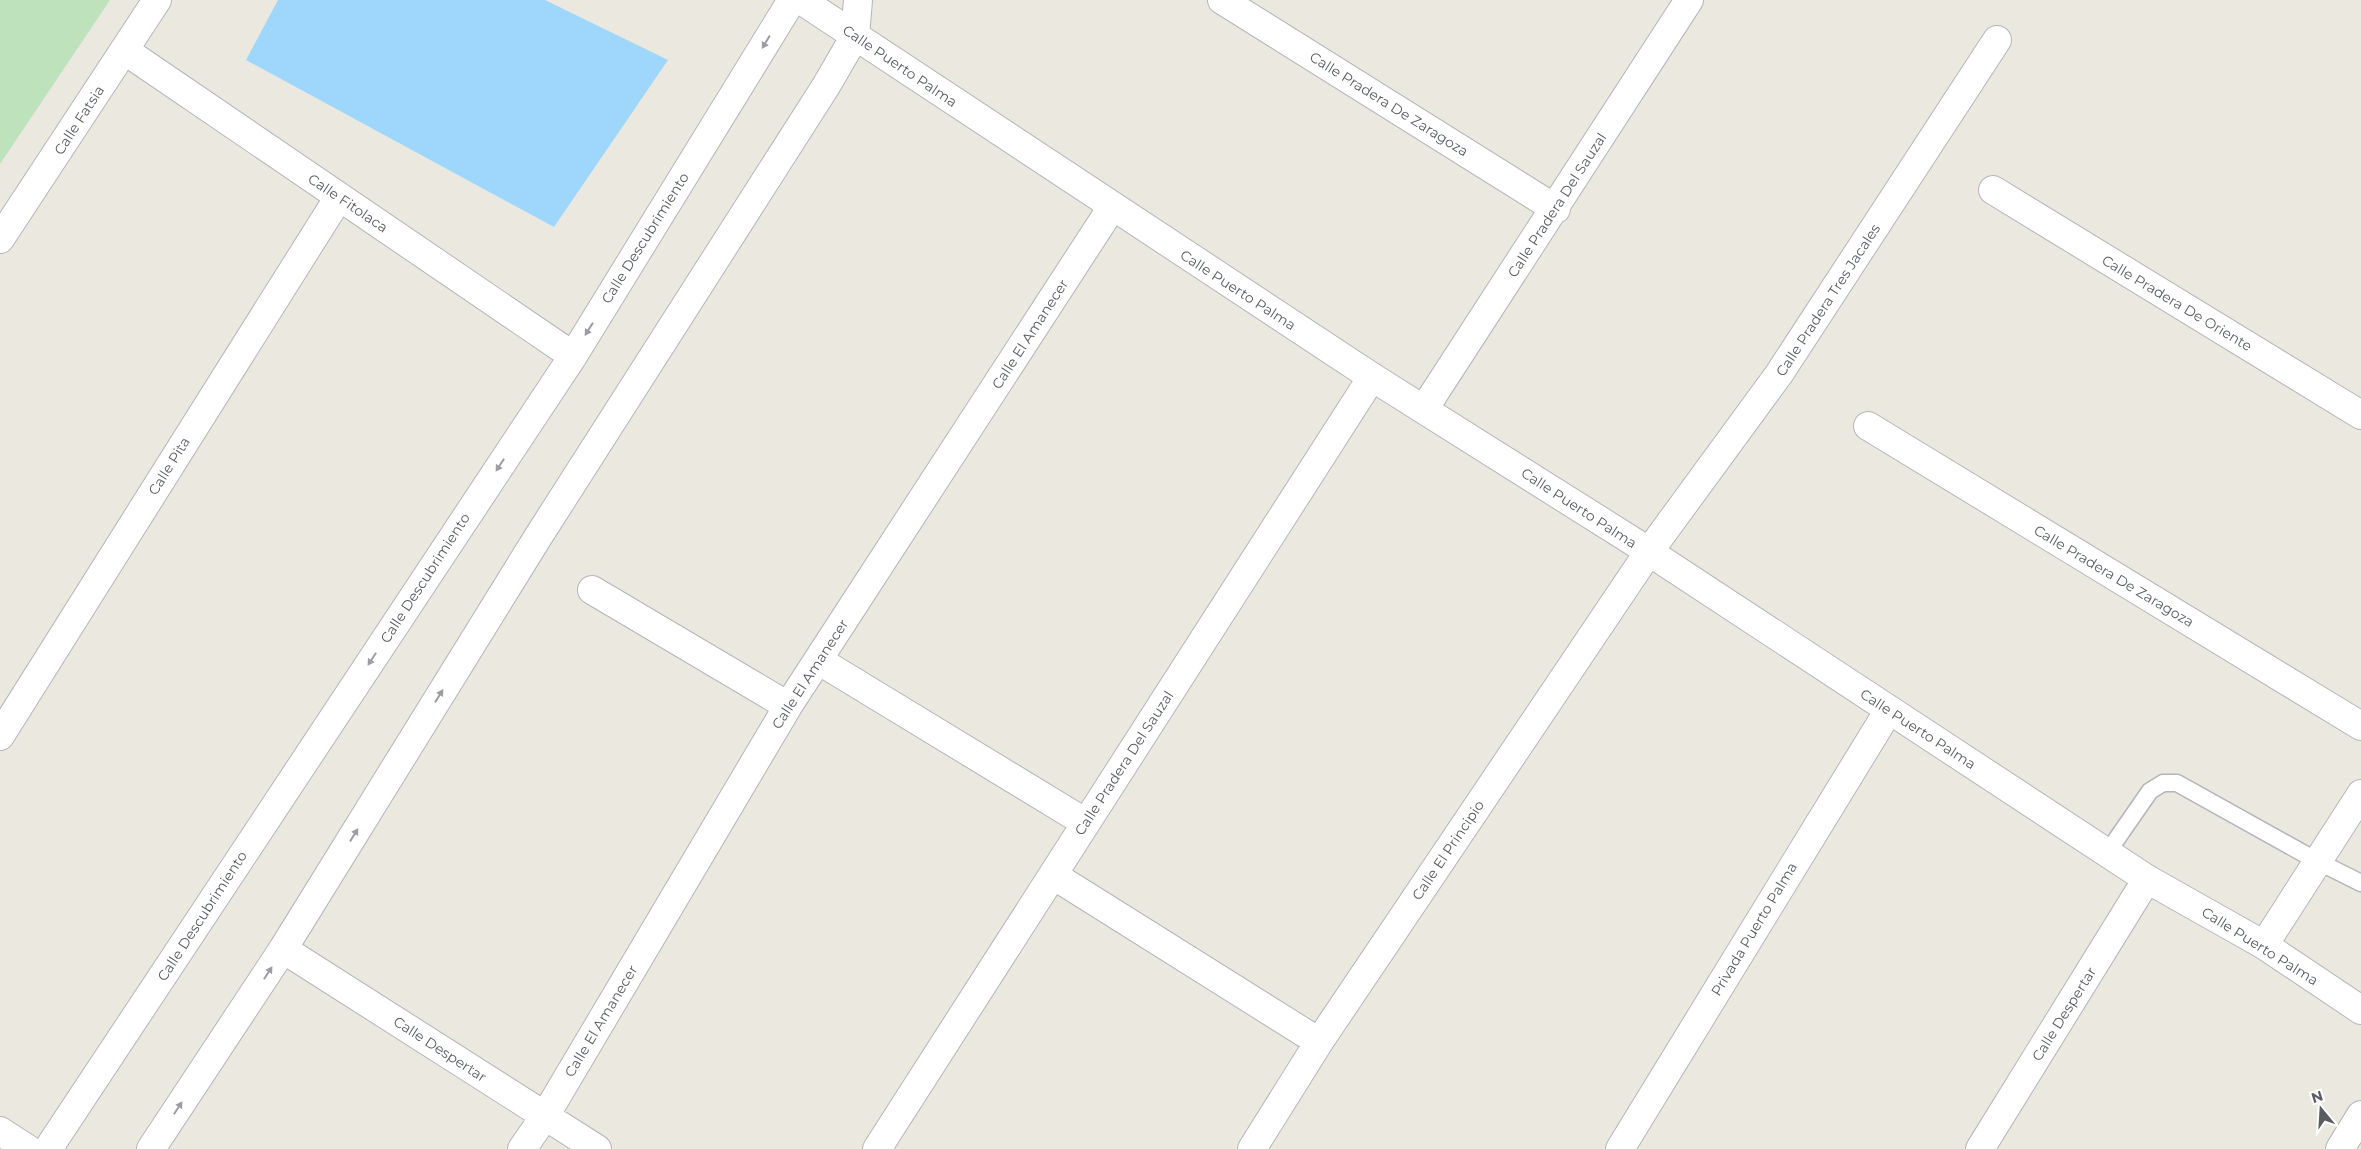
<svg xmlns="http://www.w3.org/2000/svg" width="2361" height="1149" viewBox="0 0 2361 1149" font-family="Montserrat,sans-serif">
<rect width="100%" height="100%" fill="#ebe8df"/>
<path fill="#bde2bc" d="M0,0H110L0,164Z"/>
<path fill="#9fd6fb" d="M278,0H545L668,60L554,227L246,60Z"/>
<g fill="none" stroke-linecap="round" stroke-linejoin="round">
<g stroke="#b2b6ba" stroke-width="19">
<path id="lane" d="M2107,853L2150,791L2163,783H2177L2317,861L2361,883"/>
</g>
<g stroke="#b2b6ba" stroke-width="30">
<path id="street" d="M1222,0L1556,209
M124,50L573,356
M1993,190L2361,415
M0,239L157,0
M1424,409L1689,0
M1868,426L2361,726
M592,590L788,706
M818,660L1086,823
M0,736L339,197
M1053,875L1319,1042
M2264,945L2361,794
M283,949L597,1149
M48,1149L573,356L792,0
M151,1149L283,949L538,537L826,86L855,36L858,0
M522,1149L545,1116L788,706L1112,207
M877,1149L1372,377
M1252,1149L1319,1042L1648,553L1779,374L1997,40
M1620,1149L1889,710
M1980,1149L2147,879
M2340,1149L2361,1115"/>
</g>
<g stroke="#b3b7bc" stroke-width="30">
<path id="secondary" d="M801,0L1372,377L1634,542L2147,879L2264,945L2361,1010
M0,1131L28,1149"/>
</g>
<use href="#lane" stroke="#fff" stroke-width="16"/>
<use href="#street" stroke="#fff" stroke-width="28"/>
<use href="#secondary" stroke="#fff" stroke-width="28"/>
</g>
<defs><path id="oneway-solid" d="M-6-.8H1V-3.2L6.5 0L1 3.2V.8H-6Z" transform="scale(1.25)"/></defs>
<g fill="#9b9da0">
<use href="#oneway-solid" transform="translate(766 42) rotate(121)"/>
<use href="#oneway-solid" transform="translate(589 329) rotate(122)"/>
<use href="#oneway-solid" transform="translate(500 465) rotate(123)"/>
<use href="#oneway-solid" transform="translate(372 659) rotate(123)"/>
<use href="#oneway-solid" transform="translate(439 696) rotate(-58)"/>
<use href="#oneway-solid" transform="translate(354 835) rotate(-58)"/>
<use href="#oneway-solid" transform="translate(268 973) rotate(-57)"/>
<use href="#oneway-solid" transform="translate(178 1108) rotate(-57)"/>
</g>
<g text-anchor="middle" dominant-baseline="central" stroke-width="4" stroke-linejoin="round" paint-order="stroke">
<g font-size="14" fill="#585c60" stroke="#fff">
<text transform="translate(900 66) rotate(34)">Calle Puerto Palma</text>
<text transform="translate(1389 104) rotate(32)">Calle Pradera De Zaragoza</text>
<text transform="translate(79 120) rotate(-57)">Calle Fatsia</text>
<text transform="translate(348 203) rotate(34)">Calle Fitolaca</text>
<text transform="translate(1557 205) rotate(-57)">Calle Pradera Del Sauzal</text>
<text transform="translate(645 238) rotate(-58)">Calle Descubrimiento</text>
<text transform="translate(1238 290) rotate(33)">Calle Puerto Palma</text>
<text transform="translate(1828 300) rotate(-57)">Calle Pradera Tres Jacales</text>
<text transform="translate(2177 303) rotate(31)">Calle Pradera De Oriente</text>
<text transform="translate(1030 334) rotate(-57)">Calle El Amanecer</text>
<text transform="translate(169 466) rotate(-58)">Calle Pita</text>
<text transform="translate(1579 508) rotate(33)">Calle Puerto Palma</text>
<text transform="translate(2114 576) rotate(31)">Calle Pradera De Zaragoza</text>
<text transform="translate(425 578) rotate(-57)">Calle Descubrimiento</text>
<text transform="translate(810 674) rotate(-57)">Calle El Amanecer</text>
<text transform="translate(1918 729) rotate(33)">Calle Puerto Palma</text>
<text transform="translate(1124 763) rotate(-57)">Calle Pradera Del Sauzal</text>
<text transform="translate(1448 850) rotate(-56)">Calle El Principio</text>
<text transform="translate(202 916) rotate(-57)">Calle Descubrimiento</text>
<text transform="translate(1754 929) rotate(-59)">Privada Puerto Palma</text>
<text transform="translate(2260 946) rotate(32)">Calle Puerto Palma</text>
<text transform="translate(2064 1014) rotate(-58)">Calle Despertar</text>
<text transform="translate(601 1021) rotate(-59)">Calle El Amanecer</text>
<text transform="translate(440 1049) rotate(33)">Calle Despertar</text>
</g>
</g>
<g transform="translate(2321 1109) rotate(342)" stroke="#ffffff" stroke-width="4" paint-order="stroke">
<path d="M0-4L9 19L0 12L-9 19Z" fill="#585c60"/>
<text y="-8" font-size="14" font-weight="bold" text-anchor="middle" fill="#585c60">N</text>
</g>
</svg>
